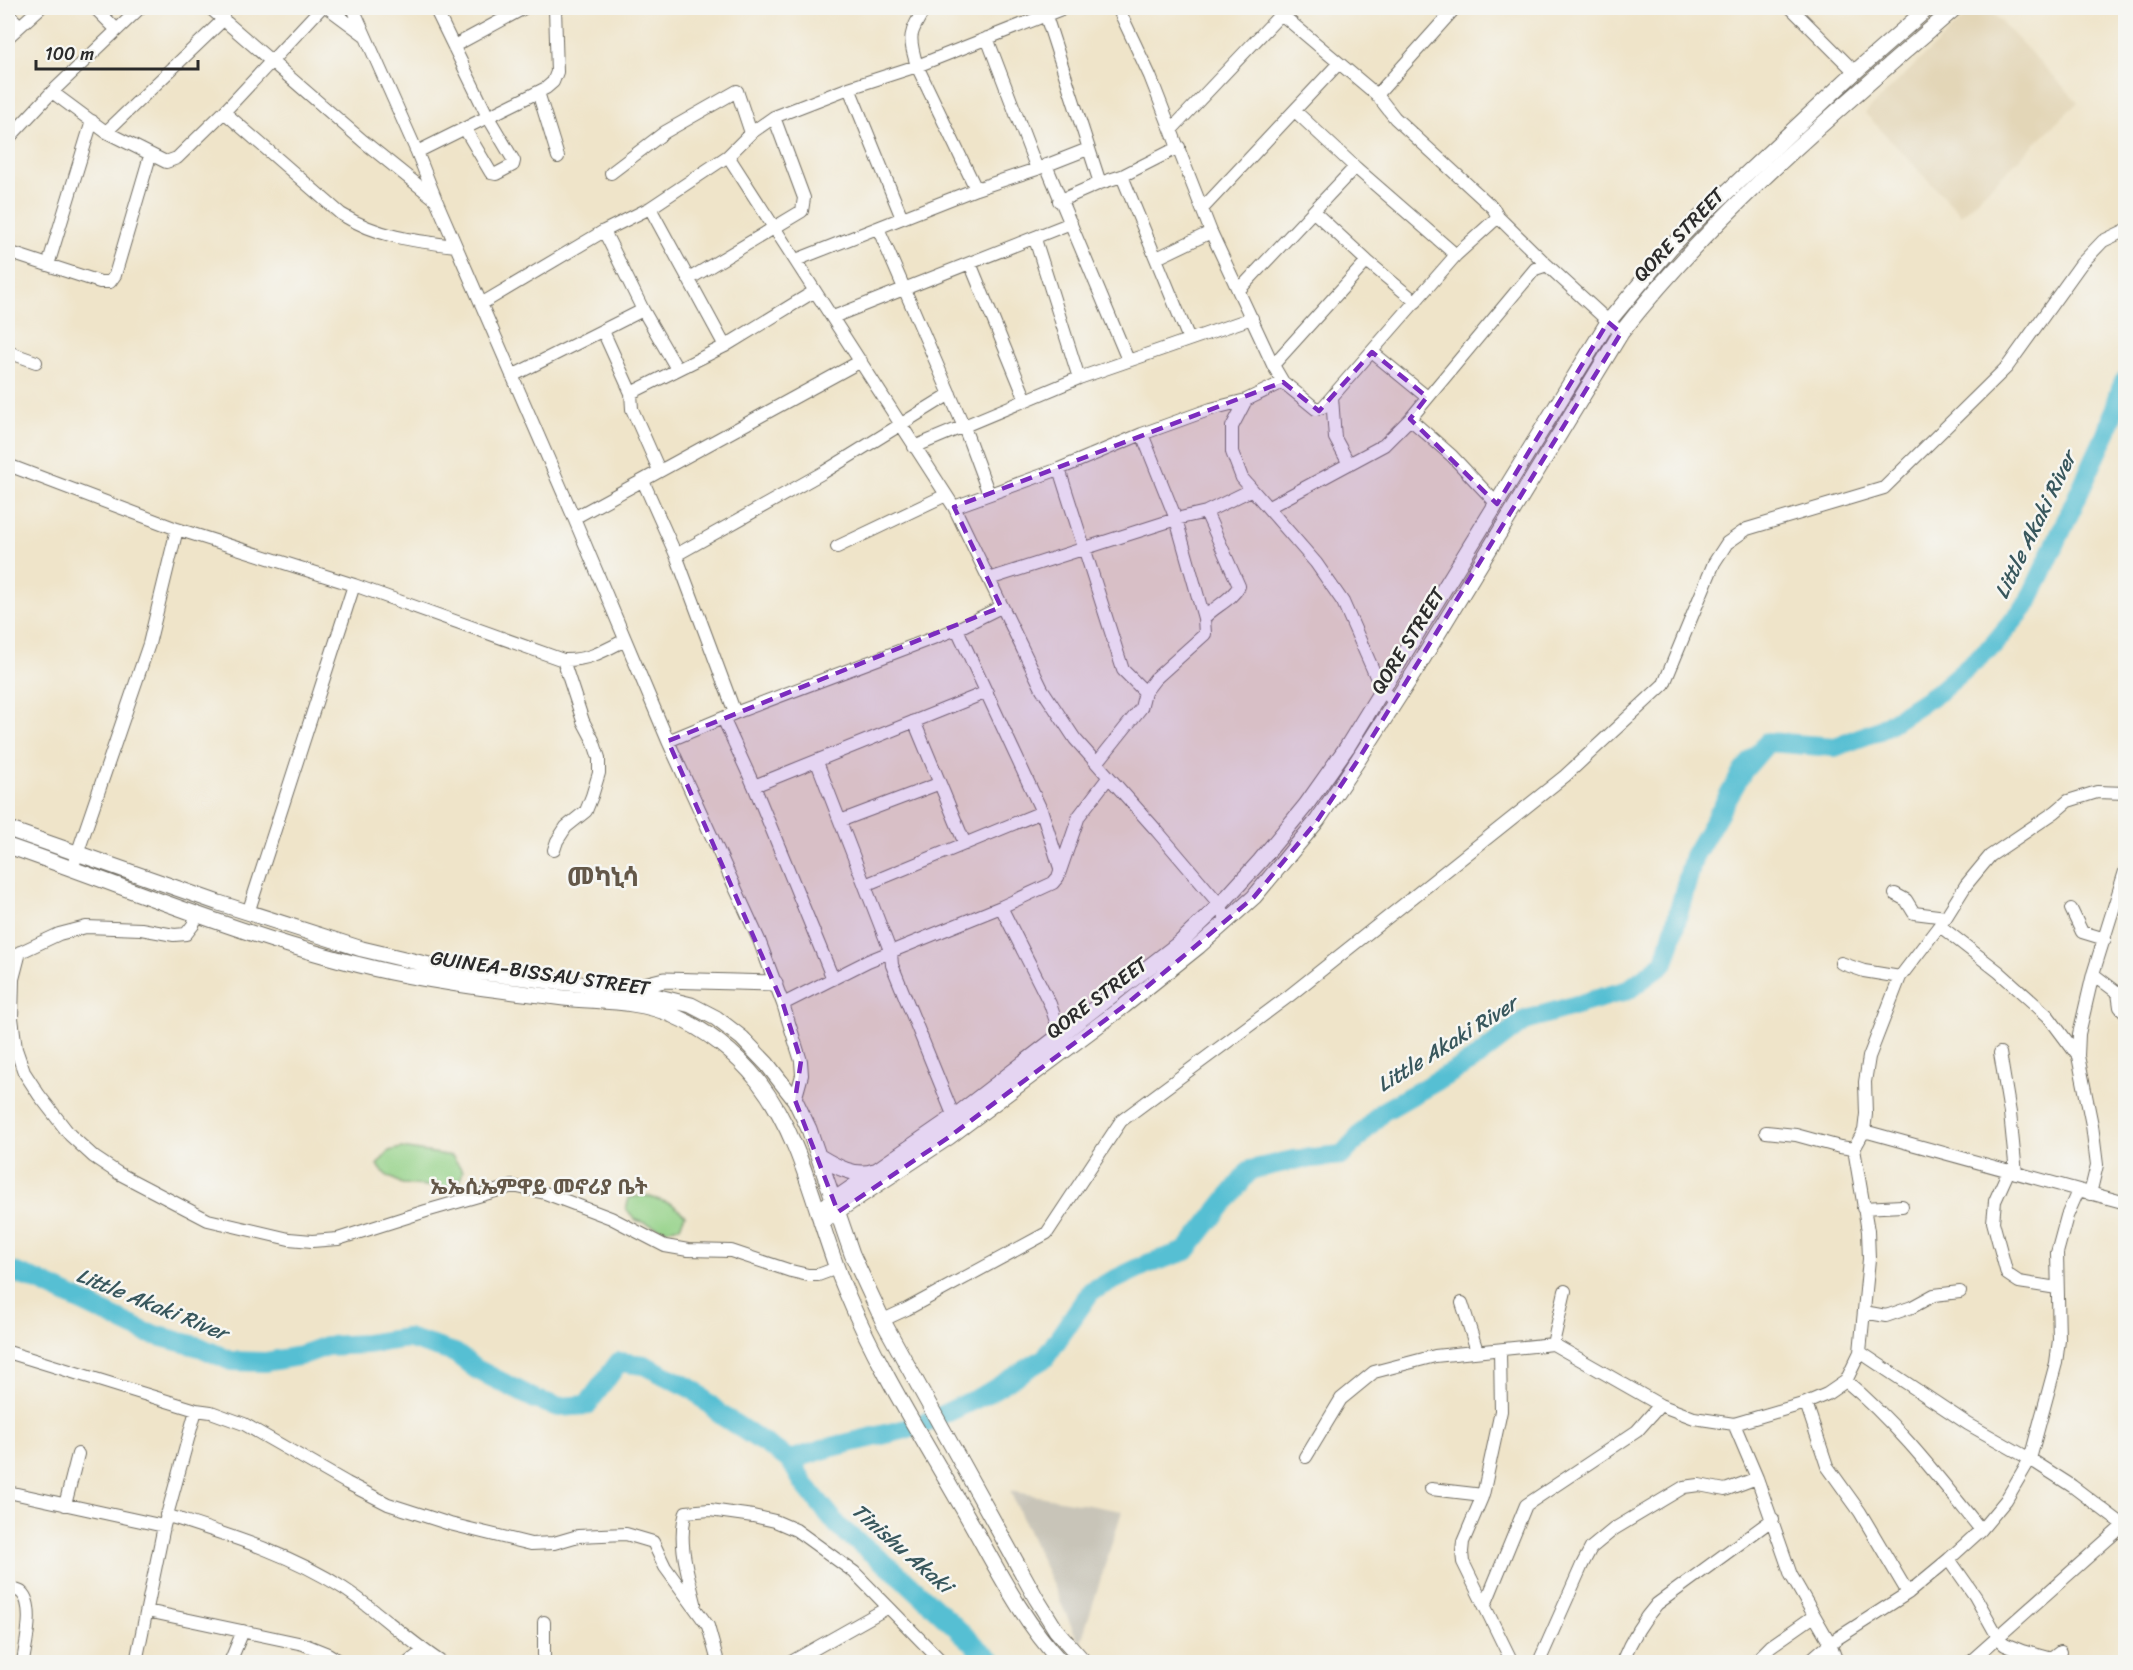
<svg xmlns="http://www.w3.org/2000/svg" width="2133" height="1670" viewBox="0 0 2133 1670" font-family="Sriracha,'Noto Sans Ethiopic',sans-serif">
<rect width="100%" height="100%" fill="#f6f6f2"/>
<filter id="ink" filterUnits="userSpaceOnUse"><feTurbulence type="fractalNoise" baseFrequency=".0167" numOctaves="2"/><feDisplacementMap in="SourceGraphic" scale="12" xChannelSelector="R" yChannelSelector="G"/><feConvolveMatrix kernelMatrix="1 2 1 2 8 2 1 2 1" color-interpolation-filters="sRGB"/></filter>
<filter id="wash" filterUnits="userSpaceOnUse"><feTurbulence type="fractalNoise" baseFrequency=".008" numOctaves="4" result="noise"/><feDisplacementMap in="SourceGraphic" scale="24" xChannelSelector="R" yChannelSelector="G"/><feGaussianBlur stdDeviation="1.35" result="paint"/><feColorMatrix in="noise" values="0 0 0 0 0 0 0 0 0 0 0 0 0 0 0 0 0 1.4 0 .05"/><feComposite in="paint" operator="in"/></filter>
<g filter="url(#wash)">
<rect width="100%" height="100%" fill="#efe4c9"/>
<path fill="#e3d6b7" d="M1974,8H1988L2078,102L1961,215L1865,113Z"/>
<path fill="#c8c4b8" d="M1010,1491L1122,1511L1080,1645Z"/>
<path fill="#94d288" stroke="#607e5a" stroke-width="1.5" d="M401,1148L452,1156L463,1171L459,1183L447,1188L402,1184L386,1175L377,1165L389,1151Z
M644,1195L672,1204L685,1215L680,1226L666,1230L636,1220L626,1209L629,1198Z"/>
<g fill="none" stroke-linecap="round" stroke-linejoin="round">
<path stroke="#56bfd3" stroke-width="20" d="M8,1270L38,1281L147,1333L200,1347L231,1361L265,1362L299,1356L326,1346L366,1344L407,1338L455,1353L476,1369L537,1400L559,1407L587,1405L619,1362L644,1365L694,1390L721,1415L790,1460L804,1484L840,1528L902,1577L993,1662
M790,1460L832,1447L919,1426L986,1394L1045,1358L1091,1291L1147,1264L1186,1251L1250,1170L1293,1160L1342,1155L1382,1112L1472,1061L1525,1020L1628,990L1665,962L1694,856L1743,771L1768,742L1835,747L1880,730L1941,690L1993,645L2028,603L2108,430L2123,382L2126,380"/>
</g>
</g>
<g filter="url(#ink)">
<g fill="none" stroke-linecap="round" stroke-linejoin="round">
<g stroke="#706c62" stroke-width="14">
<path id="minor" d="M95,8L117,30
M210,8L363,141L435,199
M328,8L363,34
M353,8L417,152L436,200L574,518L668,741L759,940L783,1004L801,1061L802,1075L795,1100
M435,8L488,117L514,161L513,165L496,174L491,173L465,129
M925,8C909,34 908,36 917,66L976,189
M1118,8L1150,76L1211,232L1273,365L1283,382L1316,409L1323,407L1456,255L1498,217
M1791,8L1855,72
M8,14L20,26
M1281,14L1377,95L1395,118L1493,208L1498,217L1547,265L1621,333
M1046,16L1100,183
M8,37L40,8
M987,38L1037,169
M454,46L524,8
M849,88L902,218
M52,92L106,132L166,162L177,158L224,112L321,8
M538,92L558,157
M1377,95L1455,8
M1295,111L1355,167L1456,255
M224,112L341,214C378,237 414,241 456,246
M1171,130L1281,14L1283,8
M106,132L224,19
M8,139L52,92L140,8
M417,152L546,88L553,82L557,72L555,8
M728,156L954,507L1042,689L1075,739L1157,831L1220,905L1227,921
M1046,165L1128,360
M611,173L665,132L737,91L751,133
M1122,176L1189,339
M1059,201L1100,183L1122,176L1179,147
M650,208L725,346
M1203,208L1339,63
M1314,212L1367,261L1416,302
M878,228L964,427L989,494
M604,231L643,310L677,369
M1035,239L1079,378
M8,252L100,282H110L115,275L150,156
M1157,258L1211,232
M796,260L976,189L1037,169L1088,149
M970,263L1026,400
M48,265L92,121
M689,279L802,211L804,198L774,117
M1239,290L1355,167
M481,304L604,231L650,208L728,156L751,133L774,117L849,88L917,66L1064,8
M833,317L1071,223
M603,331L631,393L632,409L659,470
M8,352L36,362
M1372,352L1427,397
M1273,365L1367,261
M512,376L643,310
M631,393L725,346L815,291
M1332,397L1335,438L1349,464
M1246,400L1232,427V452L1242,478L1316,563L1343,602L1382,690L1395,702
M1410,419L1452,456L1497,504
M1142,434L1176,519L1204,618
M914,447L1079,378L1252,318
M8,465L177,529L354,585L563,660C587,661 604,651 625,640
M1059,469L1123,670L1145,692
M643,481L676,555L735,713
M954,507L1059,469L1142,434L1211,409L1246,400L1283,382
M1269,507L1384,445L1410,419L1535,269L1547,265
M574,518L861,361
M837,547L946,495
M676,555L824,472L950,394
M989,579L1176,519L1206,512L1251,490
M957,629L1042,812L1060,868
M723,718L754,786L833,979
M914,721L965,844
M668,741L735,713L957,629L1001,607
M817,762L891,953L892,965L954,1117
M1097,763L1141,708L1145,692L1155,679L1205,634L1204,618C1215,606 1232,600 1239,586L1206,512
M754,786L987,692
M840,821L938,784
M554,850L557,841L566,827L586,811L592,796L599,773V758L593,740L583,721L563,660
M72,869L149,644L177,529
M865,885L1042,812
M1895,894L1906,900L1914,913L1946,917
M1001,907L1050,1004L1060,1033
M2071,909L2082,932L2105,939
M248,913L354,585
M1940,926L1999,972L2048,1016L2078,1056
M20,952L13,979L12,1018L16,1049L24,1072L39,1095L70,1135L94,1157L118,1173L208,1220L289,1239L312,1241L338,1239L426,1211L513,1186L545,1193L611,1218L665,1246L688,1250L731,1251L791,1271L808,1275H818L837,1268
M8,958L59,934L86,927L141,929L174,935L186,934L193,925L197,914
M1841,963L1864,971L1900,977
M2093,974L2118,993L2126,992
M2118,993L2120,1007L2126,1013
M783,1004L868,961L1001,907L1053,883L1058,877L1079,816L1108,778
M2000,1053L2010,1113L2016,1173
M1864,1131L2126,1203
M1766,1132L1796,1135L1840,1147L1854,1149
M2009,1170L1995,1201L1993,1222L2007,1274L2019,1282L2057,1288
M2090,1194L2097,1165L2092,1125L2078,1056L2079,1034L2093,974L2126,868
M1863,1208L1902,1206
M1462,1303L1477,1351
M1864,1312L1886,1316L1912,1307L1934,1295L1960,1292
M883,1320L907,1309L1047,1233L1121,1121L1289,996L1565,776L1664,684L1714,563L1727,543L1747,529L1884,488L2007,367L2081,264L2103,241L2126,230
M1553,1344L1565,1291
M1500,1351L1501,1411L1483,1495L1463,1542L1462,1552L1463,1562L1512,1662
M8,1352L196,1410L211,1412L244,1424L347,1483L388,1504L450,1524L531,1544L554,1543L578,1536L626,1534L653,1542L665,1567L708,1626L718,1662
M1860,1352L1968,1424L2030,1459L2072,1486L2126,1527
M1846,1381C1897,1423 1939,1478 1981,1530
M1806,1403L1827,1466L1860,1512L1908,1593
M1734,1424L1757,1478L1791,1575L1830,1643L1837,1662
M1306,1457L1341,1399L1374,1372L1435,1356L1553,1344L1660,1405L1694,1418L1734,1424L1806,1403L1827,1394L1846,1381L1860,1352L1869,1259L1868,1231L1854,1149L1864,1131L1866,1114L1865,1082L1869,1057L1900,977L1946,917L1966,885L1990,856L2055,812L2068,801L2097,792L2126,793
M1431,1489L1483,1495
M8,1492L164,1526
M65,1505L78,1454
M166,1515C227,1535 289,1553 343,1588C378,1611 407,1640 441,1662
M1949,1559L1975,1596L1999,1639L2005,1644L2022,1651L2048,1658H2052L2060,1652
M8,1588C12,1589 17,1590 21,1592C36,1605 25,1646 23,1662
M695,1603C688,1574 677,1542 686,1512L710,1510L753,1516L775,1521L796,1530L854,1572L942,1662
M1485,1605L1526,1505L1637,1431L1660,1405
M147,1611L303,1644L328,1654L341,1662
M136,1662L164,1526L196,1410
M230,1662L243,1631
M409,1662L423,1651
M544,1662V1622
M791,1662L887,1608
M1539,1662L1582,1565L1591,1548L1614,1529L1684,1487L1699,1485L1725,1490L1757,1478
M1622,1662C1631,1640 1641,1622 1657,1604L1773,1519
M1755,1662L1771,1646L1814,1616
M1808,1662L1830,1643L1908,1593L1949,1559L1981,1530L2006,1500L2030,1459L2056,1363L2059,1340L2057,1253L2067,1216L2078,1191
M1970,1662L2126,1523"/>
</g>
<g stroke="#706c62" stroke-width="17">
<path id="major" d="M8,829L219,903L362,949L438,967L550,981L627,989L691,1005L716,1018L742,1038L767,1064L795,1100L809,1129L852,1254L884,1323L1036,1598L1056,1630L1084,1662
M8,846C133,889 261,944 390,972C447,984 505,991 564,998C599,1002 639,1000 672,1015C705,1029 736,1053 758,1081C805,1142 816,1220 845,1289C876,1364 919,1432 959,1502C991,1556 1018,1616 1061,1662
M632,988L664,980L775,983
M820,1157C835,1166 856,1178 874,1171
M818,1211L954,1117L1181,942L1220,905L1260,861L1306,805L1347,747L1608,322L1671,247L1697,220L1855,72L1928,8
M821,1222L949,1137L1124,1006L1199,946L1254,897L1317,821L1358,760L1417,668L1621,333C1717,210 1838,110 1955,8"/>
</g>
<use href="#minor" stroke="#fff" stroke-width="12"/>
<use href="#major" stroke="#fff" stroke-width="15"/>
</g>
</g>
<path fill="#7b2cbf" fill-opacity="0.2" stroke="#7b2cbf" stroke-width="4.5" stroke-dasharray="12 8" stroke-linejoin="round" d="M1608,322L1621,333L1358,760L1317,821L1254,897L1124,1006L949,1137L838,1212L795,1100L801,1061L783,1004L668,741L1001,607L954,507L1283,382L1319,411L1372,352L1427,397L1410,419L1497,504Z"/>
<g text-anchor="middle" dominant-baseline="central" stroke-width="5" stroke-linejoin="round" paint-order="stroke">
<g font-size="20" fill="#2b2b2b" stroke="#f6f6f2">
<text transform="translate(1679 235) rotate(-46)">QORE STREET</text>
<text transform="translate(1408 641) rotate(-58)">QORE STREET</text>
<text transform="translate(540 973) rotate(8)">GUINEA-BISSAU STREET</text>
<text transform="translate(1097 998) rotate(-37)">QORE STREET</text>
</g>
<g font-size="21" font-style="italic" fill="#38575d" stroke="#f6f6f2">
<text transform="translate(2035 525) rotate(-64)">Little Akaki River</text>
<text transform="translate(1447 1044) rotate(-32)">Little Akaki River</text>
<text transform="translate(152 1304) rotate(22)">Little Akaki River</text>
<text transform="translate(902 1548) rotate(41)">Tinishu Akaki</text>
</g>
<g font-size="21" font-weight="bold" fill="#645849" stroke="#f6f6f2">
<text x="539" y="1187">ኤኤሲኤምዋይ መኖሪያ ቤት</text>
</g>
<g font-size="26" font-weight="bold" fill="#645849" stroke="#f6f6f2">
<text x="603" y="877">መካኒሳ</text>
</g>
</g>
<rect width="2133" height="1670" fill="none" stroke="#f6f6f2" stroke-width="30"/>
<path d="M36 60v9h162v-9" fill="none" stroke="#2b2b2b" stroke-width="3"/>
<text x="45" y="60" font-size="18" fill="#2b2b2b" stroke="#f6f6f2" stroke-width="4.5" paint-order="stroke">100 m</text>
</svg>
